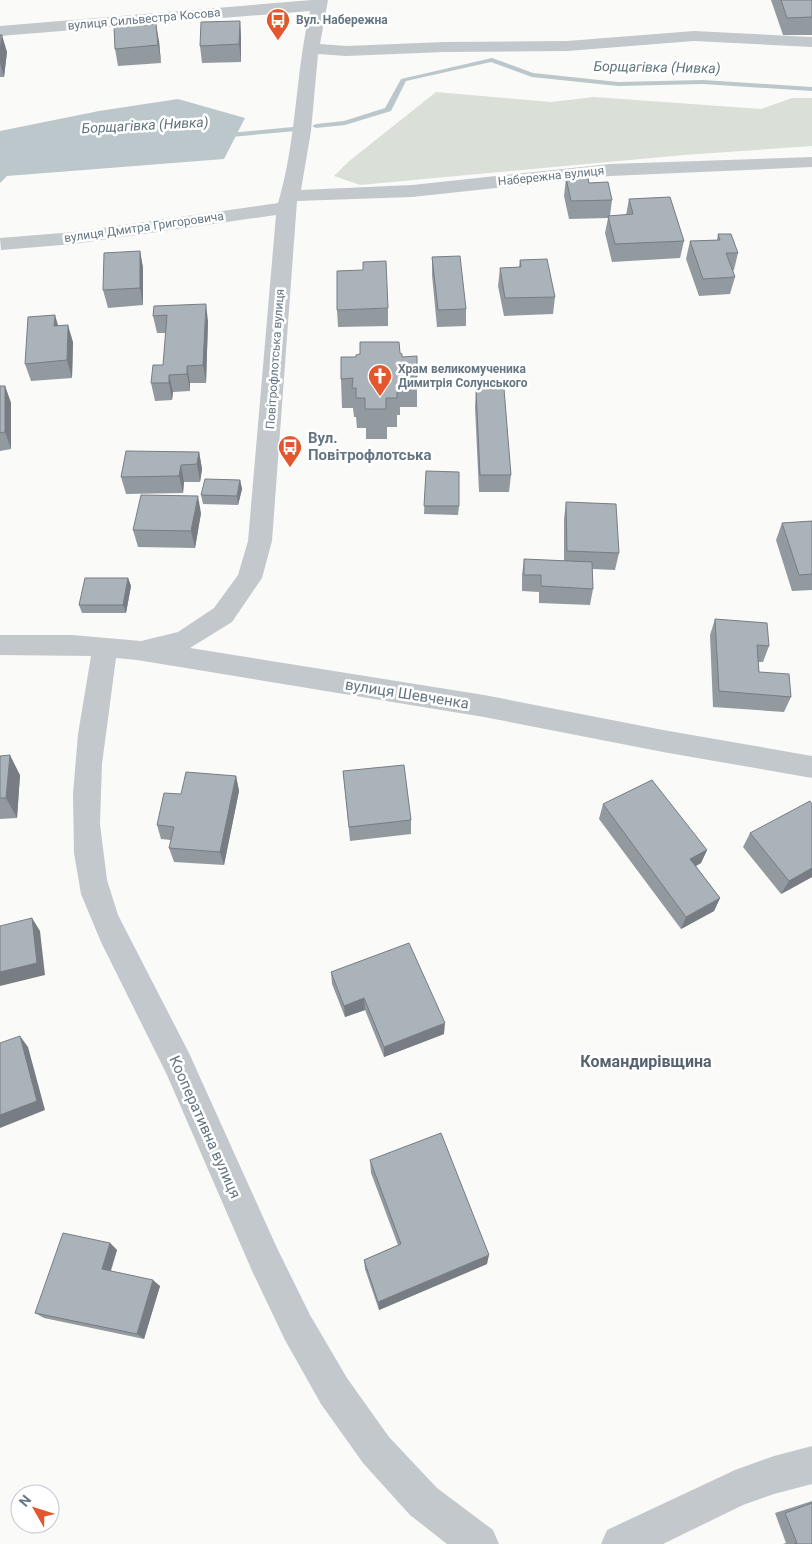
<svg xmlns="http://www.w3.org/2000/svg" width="812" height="1544" viewBox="0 0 812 1544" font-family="Roboto,sans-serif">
<rect width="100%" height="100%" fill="#fafaf8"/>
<path fill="#dadfd7" d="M436,92L551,102L594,97L761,109L792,98H812V146L684,155L360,185L334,176L348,162Z"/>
<path fill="#bbc7cb" d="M178,99L245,118L224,159L7,176L0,183V131L99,111Z"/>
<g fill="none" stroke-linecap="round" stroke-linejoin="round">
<path fill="#bbc7cb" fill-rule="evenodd" d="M492,58L533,73L618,82L703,80L812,87V91L703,84L618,86L532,77L491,62L406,81L391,111L345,125L316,128L312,126L316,124L344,121L385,108L401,79Z
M293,127H296V131L220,138L216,136L220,134Z"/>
<path fill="#c3c8cc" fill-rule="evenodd" d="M312,0H328L320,44L346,46L444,42L567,41L694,31L812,37V47L694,41L567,51L444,52L346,56L318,54L311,131L301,190L412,185L610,164L812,157V167L610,176L412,197L297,201L272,541L262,578L232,622L190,648L484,695L663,730L812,756V778L663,752L484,717L137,660L116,658L102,764L100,824L107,880L118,915L189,1053L277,1248L310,1315L347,1378L389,1437L437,1488L493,1530L499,1544H447L410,1515L363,1463L321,1404L285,1340L253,1273L167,1075L101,942L81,894L74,853L73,794L78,734L91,656L0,655V635H72L141,641L178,632L214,608L238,575L248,541L276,215L74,244L1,250L0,238L74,232L278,203C297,140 295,74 310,11L0,36V26Z
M812,1446V1484L774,1494L743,1505L663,1544H601L607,1530L735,1470L774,1456Z"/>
</g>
<path fill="#929a9f" d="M771,0H812V35H783Z
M240,21L241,38V62L202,63L200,46Z
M0,35L7,52L4,77H0Z
M159,41L161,63L118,66L115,49Z
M566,178L589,183L612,200L610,216L626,215L629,199L684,241L680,258L612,262L605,233L608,218L569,219L564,196Z
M718,234L738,253L734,270H733L735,277L730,294L699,296L686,259L690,241L717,240Z
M140,251L143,268V305L108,308L103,290Z
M432,257L466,309V326L437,327L432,275Z
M520,260L555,297L553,314L504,316L498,286L500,268L519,267Z
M154,306L208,321L206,383H190V391L173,392L172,400L155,401L151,383L163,365L166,333H157L153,316Z
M388,308V326L338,327L337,310Z
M58,325L73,342L72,378L31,381L25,364Z
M400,353L417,377V407H400V415H397V427H387V439H366V428H357L356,417H354L353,408H342L341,379L356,357Z
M0,386H5L11,403V449L0,451Z
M476,389L511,475L509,492H479L475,407Z
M199,452L202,469L200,482H184L183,493L126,494L121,477Z
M426,471L459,506L458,515L424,514Z
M240,480L242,489L238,505L203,504L201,495Z
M566,502L619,553L615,570L592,569L593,589L590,605L539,603V592L522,591V575L524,559L564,561V519Z
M201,513L195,548L138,547L133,530Z
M812,521V590L792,591L776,540L782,523Z
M128,578L131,586L126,613H82L79,605Z
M715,619L769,646L763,662H758L759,672L791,697L784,712L713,707L710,635Z
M0,756L20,775L17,818L0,819Z
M343,771L411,820V834L350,841Z
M236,776L239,791L224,865L174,862L169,848L171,840L161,839L157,825L181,794Z
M603,804L707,850L701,863L696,866L720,898L714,911L681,929L599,819Z
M812,804V877L781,894L743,847L750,833Z
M331,972L444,1034L384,1057L365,1010L345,1017L332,984Z
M370,1160L487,1264L379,1310L365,1269L364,1260L398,1245L371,1173Z
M110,1243L117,1250L111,1271L160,1286L144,1339L44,1318L35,1313Z
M812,1501V1544H783L786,1543L775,1513Z"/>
<path fill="#777d82" d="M240,21L241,38V62L239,44Z
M156,24L159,41L161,63L158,45Z
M2,35L7,52L4,77L0,63V52Z
M140,251L143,268V305L140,288Z
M206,304L208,321L206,383L203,365Z
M55,315L60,332L54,326Z
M68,325L73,342L72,378L67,360Z
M187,366L190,383V391L187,374Z
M169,375L173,392L172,400L169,383Z
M5,386L11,403V449L5,432Z
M199,452L202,469L200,482L197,464Z
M181,465L184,482L183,493L179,476Z
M240,480L242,489L238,505L237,496Z
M198,496L201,513L195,548L191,531Z
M128,578L131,586L126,613L123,605Z
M10,755L20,775L17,818L6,798Z
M236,776L239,791L224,865L220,852Z
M707,850L701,863L684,872L690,859Z
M812,868V877L781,894L789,881Z
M720,898L714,911L681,929L686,917Z
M32,918L40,931L45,975L0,986V972Z
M364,998L365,1010L345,1017L344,1006Z
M445,1023L444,1034L384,1057V1047Z
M20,1036L28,1047L45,1110L0,1128V1115Z
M110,1243L117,1250L109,1275L102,1269Z
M489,1255L487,1264L379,1310L378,1302Z
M153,1280L160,1286L144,1339L137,1334Z"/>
<path fill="#aab3b9" stroke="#777d82" d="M781,0H812V17L787,18Z
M240,21L239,44L200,46L201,22Z
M156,24L158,45L115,49L114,27Z
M0,35H2L0,52Z
M566,178H588L589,183L608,182L612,200L571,201Z
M670,197L684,241L615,244L608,216L633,214L629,199Z
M718,234H731L738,253H726L735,277L703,279L690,241L720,240Z
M140,251V288L103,290L104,253Z
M460,256L466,309L438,310L432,257Z
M547,259L555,297L505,298L500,268L521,267L520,260Z
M386,261L388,308L337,310V271L363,270V262Z
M206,304L203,365L187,366V374L169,375V383H151L153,365H163L167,315L153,316L154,306Z
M55,315L54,326L68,325L67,360L25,364L28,317Z
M360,342H399L400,353L402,354V357L417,356V377H400V385L397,386V398H386V409H365V398H356V388H352L353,378L341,379V357H356V355L360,354Z
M0,386H5V432L0,433Z
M476,389H504L511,475H480Z
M126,451L199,452L197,464L181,465L179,476L121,477Z
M426,471L459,472V506H424Z
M205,479L240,480L237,496L201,495Z
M141,495L198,496L191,531L133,530Z
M566,502L616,504L619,553L567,551Z
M812,521V574L799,575L782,523Z
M524,559L592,562L593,589L541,586V575H524Z
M85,578H128L123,605H79Z
M715,619L767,623L769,646L757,645L759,672L789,674L791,697L719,691Z
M10,755L6,798H0V756Z
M404,765L411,820L349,827L343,771Z
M186,772L236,776L220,852L169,848L174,827L157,825L164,793L181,794Z
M652,780L707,850L690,859L720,898L686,917L603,804Z
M810,801L812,804V868L789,881L750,833Z
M32,918L37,963L0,972V926Z
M409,943L445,1023L384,1047L364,998L344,1006L331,972Z
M20,1036L37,1101L0,1115V1043Z
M441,1133L489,1255L378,1302L364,1260L401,1244L370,1160Z
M63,1233L110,1243L102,1269L153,1280L137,1334L35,1313Z
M812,1503V1544H794L797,1543L785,1513Z"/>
<defs>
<g id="bus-pin" transform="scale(1.25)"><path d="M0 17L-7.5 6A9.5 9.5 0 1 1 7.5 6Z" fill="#e4572e" stroke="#fff"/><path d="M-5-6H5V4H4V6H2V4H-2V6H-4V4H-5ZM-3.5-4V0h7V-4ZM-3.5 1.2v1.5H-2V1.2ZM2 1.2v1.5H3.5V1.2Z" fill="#fff"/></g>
<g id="church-pin" transform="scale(1.25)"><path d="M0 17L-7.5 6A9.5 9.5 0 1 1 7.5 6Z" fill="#e4572e" stroke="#fff"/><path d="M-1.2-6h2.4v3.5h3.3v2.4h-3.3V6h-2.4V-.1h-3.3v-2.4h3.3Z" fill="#fff"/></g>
</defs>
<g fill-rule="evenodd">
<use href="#bus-pin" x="278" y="20"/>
<use href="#church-pin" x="380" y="376"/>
<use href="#bus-pin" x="290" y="447"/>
</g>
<g text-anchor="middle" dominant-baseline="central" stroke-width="5" stroke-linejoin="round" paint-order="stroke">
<g font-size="12" fill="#657683" stroke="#fff">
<text transform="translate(144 19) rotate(-5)">вулиця Сильвестра Косова</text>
<text transform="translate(551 176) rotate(-6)">Набережна вулиця</text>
<text transform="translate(144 227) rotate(-8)">вулиця Дмитра Григоровича</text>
<text transform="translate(275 359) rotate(-86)">Повітрофлотська вулиця</text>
</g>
<g font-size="12" font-weight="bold" fill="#657683" stroke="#fff" text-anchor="start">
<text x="296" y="20">Вул. Набережна</text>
<text x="398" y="369">Храм великомученика<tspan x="398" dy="14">Димитрія Солунського</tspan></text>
</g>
<g font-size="14" font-style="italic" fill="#60757c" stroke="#fff">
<text transform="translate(657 67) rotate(1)">Борщагівка (Нивка)</text>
<text transform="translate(145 125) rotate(-3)">Борщагівка (Нивка)</text>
</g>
<g font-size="15" font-weight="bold" fill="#657683" stroke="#fff" text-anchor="start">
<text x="308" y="438">Вул.<tspan x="308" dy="17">Повітрофлотська</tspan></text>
</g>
<g font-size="15" fill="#657683" stroke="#fff">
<text transform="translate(407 694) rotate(9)">вулиця Шевченка</text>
<text transform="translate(205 1127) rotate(66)">Кооперативна вулиця</text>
</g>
<g font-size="16" font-weight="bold" fill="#57646e" stroke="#fff">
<text x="646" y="1061">Командирівщина</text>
</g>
</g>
<g transform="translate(35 1509) rotate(309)"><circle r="24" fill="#ffffff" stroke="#c1c8cd"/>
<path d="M0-4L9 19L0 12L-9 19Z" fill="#e4572e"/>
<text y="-8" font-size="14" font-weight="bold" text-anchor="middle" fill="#657683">N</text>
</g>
</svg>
